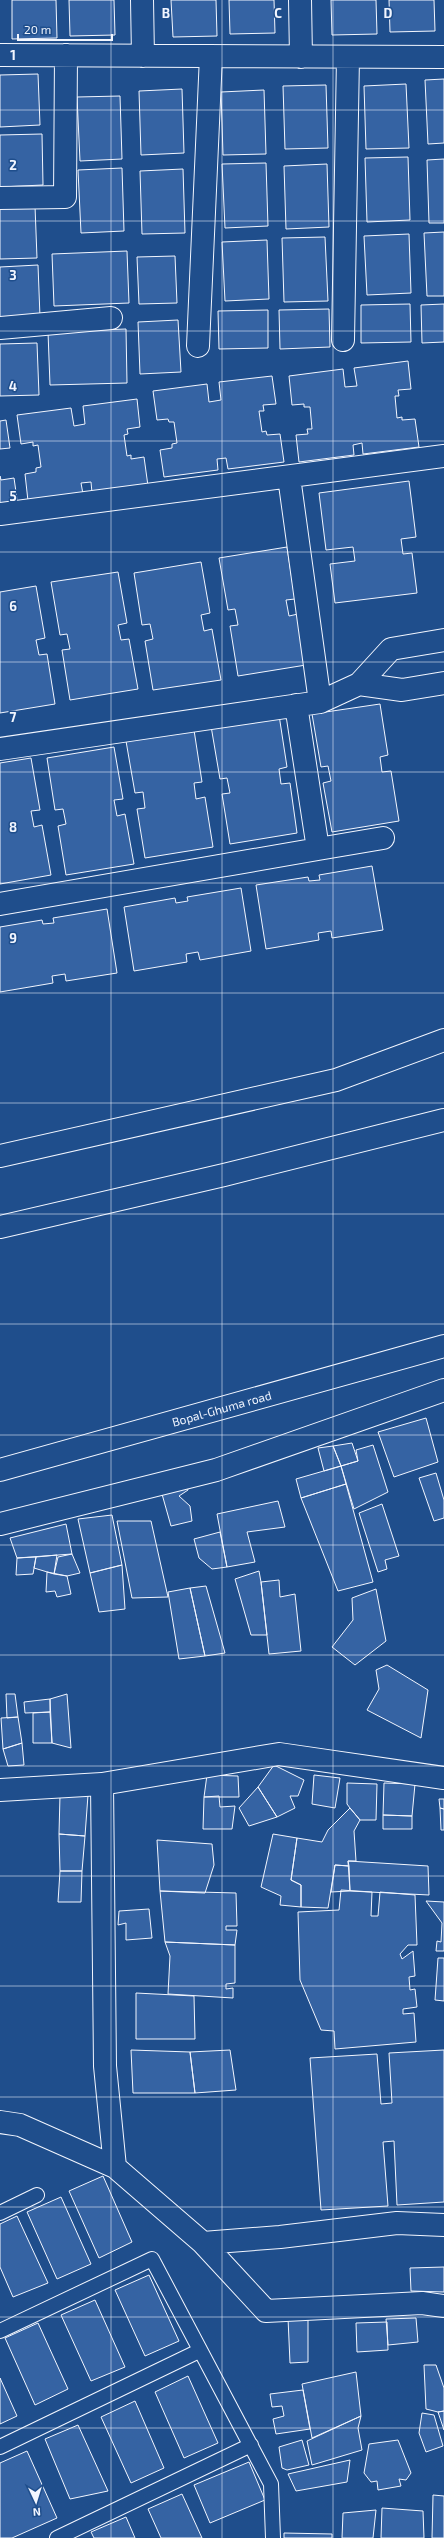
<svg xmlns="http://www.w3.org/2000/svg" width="444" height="2538" viewBox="0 0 444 2538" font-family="'Exo 2',sans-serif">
<rect width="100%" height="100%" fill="#1f4e8c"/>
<path fill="#3563a3" stroke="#f2f6ff" d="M12,0H56L57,38L12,39Z
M69,0H114L115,35L70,36Z
M171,0H216L217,36L173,37Z
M229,0H274L275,33L230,34Z
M331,0H376L377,34L332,35Z
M389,0H434L435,31L390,32Z
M38,74L40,125L0,127V75Z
M444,79V143L428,144L425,80Z
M406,84L409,148L366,149L364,86Z
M326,85L328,148L285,149L283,86Z
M182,89L184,153L141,155L139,91Z
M264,90L266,154L223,155L221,92Z
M120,96L122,159L80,161L77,97Z
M42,134L43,185L0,187V135Z
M408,157L410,220L367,222L365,158Z
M444,159V223H429L427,160Z
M266,163L268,226L225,228L222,164Z
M327,164L329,227L286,229L284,166Z
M122,168L124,231L81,233L78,170Z
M183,169L185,233L142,234L140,171Z
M35,206L37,258L0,259V207Z
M444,232V296H427L424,233Z
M409,234L411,293L367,295L364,236Z
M325,237L328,301L284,302L282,238Z
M267,240L269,299L225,301L222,242Z
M127,251L129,303L54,306L52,254Z
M175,256L177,303L139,304L137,257Z
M38,265L40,317L0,319V267Z
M410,304L411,342L361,343V305Z
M444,304V342L422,343L421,305Z
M329,309L330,347L280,349L279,310Z
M268,310V348L219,349L218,311Z
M178,320L181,372L140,374L138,322Z
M126,329L127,383L50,385L48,332Z
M37,343L39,395L0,396V344Z
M408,361L411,389L398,390L399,396H395L397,418L402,417V420L415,419L419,447L363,454L362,443L353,445L354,455L299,462L296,435L308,434L307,429H312L310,407H304V404L292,405L289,376L343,369L345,387L357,386L354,368Z
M272,376L276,404L263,405L264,411H259L262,432L266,431L267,435L280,434L284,462L228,469L226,458L217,459L218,470L164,477L160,450L172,448V444L177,443L174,422H169L168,419L157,420L153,391L207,384L209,402L221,400L219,382Z
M137,399L140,427L127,429L128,434L124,435L127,456L131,455V459L144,457L148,486L92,493L91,482L81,483L83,494L28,501L25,474L36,472V468L41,467L38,445L33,446V442L21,444L17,415L71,408L74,426L85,424L83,406Z
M6,420L10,448L0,449V421Z
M0,476L1,480L14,478L18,506L0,508Z
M409,481L416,537L401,539L403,554L412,553L417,593L335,603L330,564L355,561L353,547L326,550L319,493Z
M287,547L295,599L286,600L289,616L298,614L306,665L238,676L230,626L238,625L235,609L228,610L219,558Z
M201,562L210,613L201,615L204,631L212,629L221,680L153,690L145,641L153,639L150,624L142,625L134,573Z
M118,572L127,623L118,625L121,640L129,639L138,689L70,700L62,650L70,649L67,634L60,635L51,582Z
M36,586L45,638L36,640L39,655L47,654L55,704L0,713V592Z
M380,704L388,755L380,757L382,772L391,771L399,821L332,832L323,783L331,781L328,766L321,767L312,714Z
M279,715L287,767L279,769L281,784L290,783L297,833L230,844L222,794L230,793L227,778L220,779L211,726Z
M194,730L202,782L194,783L196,799L205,797L213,847L145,858L137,809L145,808L143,792L135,793L126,741Z
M114,747L123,799L114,800L117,816L125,814L134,864L66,875L58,826L66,824L63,809L55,810L47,758Z
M31,758L40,810L31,811L34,827L42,825L51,875L0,884V763Z
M372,866L383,930L332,938L331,931L318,933L319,940L266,949L256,885L308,877L309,881L320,880L319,875Z
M241,888L251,951L200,960L198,952L186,954L187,962L134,971L124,907L175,898L176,903L188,901L187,897Z
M107,909L117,973L66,981L65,974L52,976L53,983L0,992V927L42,920L43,924L54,923L53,918Z
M426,1418L438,1462L394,1477L378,1432Z
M352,1443L358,1461L341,1466L333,1446Z
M373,1445L388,1492L354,1509L341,1466L358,1461L356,1450Z
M333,1446L341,1466L324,1471L318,1448Z
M341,1466L346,1484L301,1498L296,1479Z
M436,1473L444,1500V1518L434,1521L419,1478Z
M185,1478L188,1490L179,1496L190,1506L192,1521L171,1526L160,1487Z
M346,1484L373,1582L338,1591L301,1498Z
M278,1501L285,1527L247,1532L255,1562L227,1567L217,1514Z
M382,1504L399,1556L385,1560L387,1569L378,1572L359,1513Z
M112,1515L122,1565L90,1573L78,1519Z
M117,1521H151L168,1597L132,1598Z
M66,1524L72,1554L17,1558L10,1538Z
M220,1532L227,1567L212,1569L199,1558L194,1539Z
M72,1554L80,1573L67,1576L54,1574L58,1557Z
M57,1555L54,1574L34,1568L36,1557Z
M36,1557L33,1574L16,1575L17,1558Z
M122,1565L125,1609L99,1612L90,1573Z
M259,1571L261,1582L267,1635H251L235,1579Z
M47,1572L67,1576L71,1594L57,1597L55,1591L46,1592Z
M279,1580L280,1597L295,1594L301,1651L269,1654L261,1582Z
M206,1586L225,1653L205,1656L190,1588Z
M190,1588L205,1656L179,1659L168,1592Z
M376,1589L386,1641L355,1665L332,1647L353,1620L352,1598Z
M387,1665L428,1690L421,1738L367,1710L379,1689L376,1670Z
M6,1694H15L18,1717L7,1718Z
M67,1694L71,1748L52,1743L50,1699Z
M50,1699V1712L25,1713L24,1702Z
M50,1712L52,1743H33V1713Z
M18,1717L22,1743L3,1749L1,1718Z
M22,1743L24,1765L8,1766L3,1749Z
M274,1765L304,1780L298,1796H290L295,1808L277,1817L258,1787Z
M207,1775L238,1776L239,1797H204Z
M314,1775L340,1778L335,1808L312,1804Z
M347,1783L377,1784L376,1820H360L350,1808L347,1804Z
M384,1783L415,1784L412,1816L383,1815Z
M258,1787L277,1817L249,1826L239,1808Z
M60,1795H88L85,1836L59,1834Z
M219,1796L220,1807L235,1806L232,1829H203L204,1797Z
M439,1799H444V1809L440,1808Z
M350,1808L360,1820L354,1831L356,1861H348L349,1866L335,1865L328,1908L301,1907V1885L291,1880L297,1838L322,1842L328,1830Z
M440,1808L444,1809V1830H441Z
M383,1815L412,1816V1829H383Z
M59,1834L85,1836L82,1871H60Z
M273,1834L297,1838L291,1880L301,1885V1907L280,1905L281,1896L261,1887Z
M157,1840L212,1844L214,1865L205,1893L160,1891Z
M348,1861L428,1866L429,1895L350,1891Z
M335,1865L349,1866L350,1891L331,1892Z
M60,1871H82L81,1902H58Z
M341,1890L372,1892L371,1916H378L380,1892L415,1895L417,1945H408L400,1954L402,1959L413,1951L415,1976L409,1977L410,1990L415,1989L417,2007L403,2009V2014L414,2013L416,2042L335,2049L334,2031L321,2030L300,1980L298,1912L339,1910Z
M160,1891L236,1893L237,1926H226V1930H237L235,1945L165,1942Z
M426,1901L444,1902V1951H436L437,1941L441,1942L442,1923Z
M149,1909L152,1938L126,1940V1923L118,1925L119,1911Z
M165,1942L235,1945V1983L226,1984V1989L233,1988V1998L168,1994L170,1956Z
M438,1958H444V2001L435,2000Z
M136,1993L194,1996L195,2039H136Z
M131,2050L190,2052L195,2093H133Z
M230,2050L236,2090L195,2093L190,2052Z
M444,2050V2202L397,2205L394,2141L383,2142L388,2206L321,2210L310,2058L377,2054L381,2104L392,2103L389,2053Z
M103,2176L132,2242L99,2258L69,2191Z
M61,2197L91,2264L57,2279L27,2212Z
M17,2216L48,2283L13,2297L0,2267V2224Z
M444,2267V2292L411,2291L410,2268Z
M149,2275L179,2341L145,2356L115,2290Z
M95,2300L125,2367L91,2381L61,2315Z
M308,2317V2362L290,2363L288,2318Z
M416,2318L418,2342L388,2345L386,2319Z
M387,2322L388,2350L357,2352L356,2323Z
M38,2323L68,2389L35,2405L5,2338Z
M424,2365H436L444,2388V2411L438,2412L426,2409Z
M356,2372L361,2416L312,2438L302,2384Z
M188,2376L218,2443L184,2458L155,2392Z
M0,2378L17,2416L0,2424Z
M303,2390L310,2429L276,2434L273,2419L284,2416L282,2406L272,2407L270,2394Z
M135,2401L164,2468L131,2483L101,2417Z
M444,2411V2430L438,2412Z
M422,2413L434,2415L443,2446L426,2452L419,2433Z
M361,2416L358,2428L362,2450L312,2465L307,2441Z
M78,2425L108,2491L70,2499L45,2439Z
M302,2440L309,2465L287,2470L282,2468L279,2447Z
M398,2440L411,2473L406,2480L399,2479L401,2486L378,2490L377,2481L371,2482L364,2473L369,2444Z
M27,2451L57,2518L12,2538H0V2463Z
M350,2460L347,2482L296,2491L288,2474Z
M249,2462L265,2500L210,2523L194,2485Z
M182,2494L202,2538H161L148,2509Z
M433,2495L444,2496V2538H432Z
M382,2508L423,2511L424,2538H381Z
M376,2510L373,2538H342L343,2513Z
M126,2517L135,2538H94L91,2532Z
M284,2533L332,2534V2538H284Z"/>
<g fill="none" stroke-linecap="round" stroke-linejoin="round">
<g stroke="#f2f6ff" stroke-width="16">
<path id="lane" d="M0,2213L37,2195
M0,2331L152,2259L271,2484L273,2538
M0,2447L199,2351
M57,2538L251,2445"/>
</g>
<g stroke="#f2f6ff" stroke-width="24">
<path id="street" d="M142,0L143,56
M300,0L301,57
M0,55L444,57
M0,198L65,197L66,55
M0,328L111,318
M343,340L348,57
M198,346L211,56
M289,477L320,702
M0,514L444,456
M359,684L402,690L444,683
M0,749L320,702L359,684L391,649L444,640
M318,849L383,838
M0,904L318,849L296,705
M102,1784L279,1754L444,1778
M0,1790L102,1784L105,2066L115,2167
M0,2122L20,2125L115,2167L203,2243L266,2311L422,2303L444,2306
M203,2243L280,2237L397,2223L444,2225"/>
</g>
<g stroke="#f2f6ff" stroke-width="24">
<g id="secondary">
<path d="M0,1156L336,1080L444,1040"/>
<path d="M0,1227L224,1175L444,1120"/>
<path id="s1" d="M0,1470L444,1346"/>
<path d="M0,1524L216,1470L444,1390"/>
</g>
</g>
<use href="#lane" stroke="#1f4e8c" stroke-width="14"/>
<use href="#street" stroke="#1f4e8c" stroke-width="22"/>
<use href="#secondary" stroke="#1f4e8c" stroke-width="22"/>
</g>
<path fill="none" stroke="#f2f6ff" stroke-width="1" stroke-opacity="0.55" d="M111,0V2538M222,0V2538M333,0V2538M0,110H444M0,221H444M0,331H444M0,441H444M0,552H444M0,662H444M0,772H444M0,883H444M0,993H444M0,1103H444M0,1214H444M0,1324H444M0,1435H444M0,1545H444M0,1655H444M0,1766H444M0,1876H444M0,1986H444M0,2097H444M0,2207H444M0,2317H444M0,2428H444"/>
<g text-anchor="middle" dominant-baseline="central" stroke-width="3" stroke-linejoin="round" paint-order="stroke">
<g font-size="12" fill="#f2f6ff" stroke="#1f4e8c">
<text stroke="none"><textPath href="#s1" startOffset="230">Bopal-Ghuma road</textPath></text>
</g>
</g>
<g font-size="13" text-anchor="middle" font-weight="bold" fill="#f2f6ff" stroke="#1f4e8c" stroke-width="3" stroke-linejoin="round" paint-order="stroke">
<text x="166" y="18">B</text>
<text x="278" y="18">C</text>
<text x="388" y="18">D</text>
<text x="13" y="60">1</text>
<text x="13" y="170">2</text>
<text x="13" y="280">3</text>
<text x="13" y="391">4</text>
<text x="13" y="501">5</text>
<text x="13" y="611">6</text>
<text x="13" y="722">7</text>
<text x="13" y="832">8</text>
<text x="13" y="943">9</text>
</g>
<g transform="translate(36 2502) rotate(176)" stroke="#1f4e8c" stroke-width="3" paint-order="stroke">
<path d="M0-3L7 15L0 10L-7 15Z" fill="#f2f6ff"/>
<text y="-6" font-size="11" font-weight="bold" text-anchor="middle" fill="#f2f6ff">N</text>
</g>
<path d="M18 34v6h94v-6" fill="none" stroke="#f2f6ff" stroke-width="2"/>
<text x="24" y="34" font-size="12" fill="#f2f6ff" stroke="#1f4e8c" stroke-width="3" paint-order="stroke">20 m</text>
</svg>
